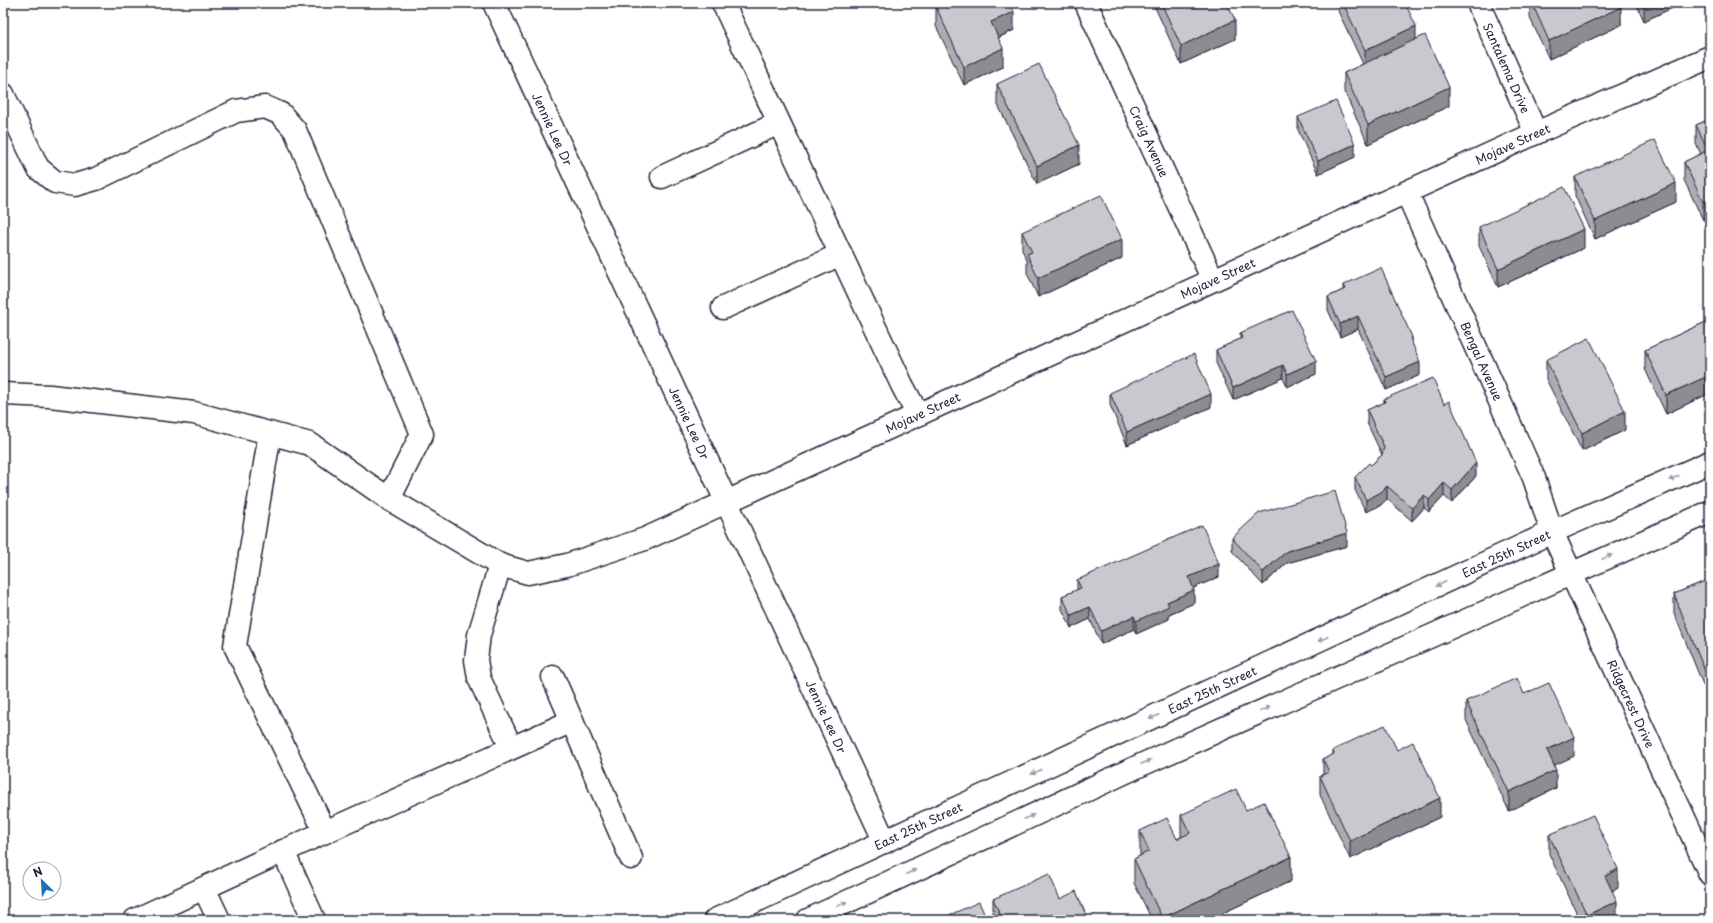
<svg xmlns="http://www.w3.org/2000/svg" width="1713" height="923" viewBox="0 0 1713 923" font-family="'Playpen Sans',sans-serif">
<rect width="100%" height="100%" fill="#fff"/>
<filter id="ink" filterUnits="userSpaceOnUse"><feTurbulence type="fractalNoise" baseFrequency=".025" numOctaves="2"/><feDisplacementMap in="SourceGraphic" scale="8" xChannelSelector="R" yChannelSelector="G"/><feConvolveMatrix kernelMatrix="1 2 1 2 8 2 1 2 1" color-interpolation-filters="sRGB"/></filter>
<g filter="url(#ink)">
<g fill="none" stroke-linecap="round" stroke-linejoin="round">
<g stroke="#22223b" stroke-width="25">
<g id="minor">
<path id="s1" d="M494,3L885,842"/>
<path d="M723,3L902,385L918,415"/>
<path id="s2" d="M1086,3L1213,280"/>
<path id="s3" d="M1478,3L1536,133"/>
<path d="M3,94L38,168L55,182L75,185L96,179L236,111L265,107L281,114L295,130L422,434L389,499"/>
<path d="M662,177L779,123"/>
<path id="s4" d="M1407,193L1534,478L1552,532L1710,874"/>
<path d="M723,308L841,254"/>
<path id="s5" d="M3,394L50,396L194,413L310,444L389,499L500,565L528,573L567,565L645,539L1536,133L1710,57"/>
<path d="M270,433L235,646L325,832"/>
<path d="M500,565L479,635L476,660L479,678L511,747"/>
<path d="M553,677L631,858"/>
<path d="M283,851L314,920"/>
<path d="M204,888L219,920"/>
<path d="M135,920L325,832L572,721"/>
<path id="s6" d="M715,920L1552,532L1710,462"/>
<path d="M808,920L1141,765L1710,512"/>
</g>
</g>
<use href="#minor" stroke="#fff" stroke-width="22"/>
</g>
<path fill="#acacb2" stroke="#22223b" d="M1153,3H1227L1235,39L1181,64Z
M1338,3H1405L1416,39L1449,106L1368,144L1344,91V73L1363,64L1338,11Z
M1530,3H1620L1621,25L1549,59L1530,18Z
M1636,3H1683L1644,21Z
M936,7L1014,30L998,38L1003,67L964,85L936,26Z
M997,84L1079,164L1037,184L997,103Z
M1298,117L1355,157L1318,174L1298,130Z
M1710,119V217L1703,220L1684,180V162L1701,154L1696,144V125Z
M1575,177L1676,202L1595,239L1575,196Z
M1479,227L1584,248L1498,287L1479,246Z
M1022,232L1122,258L1038,297L1027,273V260L1022,250Z
M1343,285L1412,344L1420,375L1386,390L1358,329L1340,337L1328,310V297L1343,290Z
M1710,320V393L1666,414L1645,369V350Z
M1240,333L1316,374L1287,387L1283,378L1233,400L1216,363V350L1240,339Z
M1546,360L1625,430L1582,451L1546,379Z
M1110,393L1211,407L1127,445L1110,405Z
M1384,399L1476,476L1452,503L1444,496L1429,512L1424,508L1412,521L1387,499L1381,505L1366,512L1355,490V477L1371,465L1382,455L1367,423V410L1384,403Z
M1232,538L1347,546L1287,563L1263,585L1232,551Z
M1219,577L1193,588L1194,603L1169,614V619L1136,634L1134,629L1101,644L1090,619L1071,628L1062,609V596L1077,590V580Z
M1710,579L1708,697L1674,613V594Z
M1524,694L1574,756L1554,765L1556,788L1509,811L1466,720V701Z
M1333,750H1397L1440,817L1350,859L1320,795V776L1323,774V759L1333,755Z
M1246,810L1291,881L1208,920H1152L1134,883V859L1140,856V831L1177,839L1181,837V815Z
M1549,835L1618,888L1612,891L1617,919L1616,920H1580L1549,854Z
M993,899H1060L993,920Z"/>
<path fill="#8c8c91" stroke="#22223b" d="M1644,3H1683L1644,21Z
M1621,7V25L1549,59V41Z
M1014,12V30L991,41V22Z
M1235,20V39L1181,64V46Z
M1416,26V44L1365,68V50Z
M1003,48V67L964,85V67Z
M1449,87V106L1368,144V125Z
M1355,144V157L1318,174V161Z
M1079,145V164L1037,184V166Z
M1676,183V202L1595,239V221Z
M1710,198V217L1703,220V202Z
M1584,229V248L1498,287V269Z
M1122,239V258L1038,297V278Z
M1358,316V329L1340,337V324Z
M1412,337V350L1410,338Z
M1316,361V374L1287,387V374Z
M1420,362V375L1386,390V377Z
M1283,365V378L1233,400V388Z
M1710,375V393L1666,414V395Z
M1211,394V407L1127,445V432Z
M1625,411V430L1582,451V433Z
M1476,463V476L1452,503V490Z
M1444,483V496L1429,512V500Z
M1387,486V499L1381,505L1366,512V500Z
M1424,495V508L1412,521V508Z
M1347,533V546L1287,563L1263,585V572L1287,551Z
M1219,564V577L1189,590V577Z
M1194,590V603L1169,614V619L1136,634V621L1167,602Z
M1090,607V619L1071,628V615Z
M1134,616V629L1101,644V631Z
M1710,678V697H1708V679Z
M1574,737V756L1547,769V750Z
M1556,770V788L1509,811V792Z
M1440,798V817L1350,859V841Z
M1291,857V881L1208,920H1162V918Z
M1618,869V888L1605,894V876Z
M1617,901V919L1616,920H1587V915Z"/>
<path fill="#c8c8cf" stroke="#22223b" d="M945,3H1010L1014,12L991,22L1003,48L964,67L936,7Z
M1161,3H1227L1235,20L1181,46Z
M1343,3H1405L1416,26L1365,50Z
M1532,3H1620L1621,7L1549,41Z
M1425,35L1449,87L1368,125L1344,73Z
M1039,64L1079,145L1037,166L997,84Z
M1336,101L1355,144L1318,161L1298,117Z
M1710,119V198L1703,202L1684,162L1708,150L1696,125Z
M1655,140L1676,183L1595,221L1575,177Z
M1564,187L1584,229L1498,269L1479,227Z
M1101,195L1122,239L1038,278L1027,254L1032,252L1022,232Z
M1381,268L1412,337L1410,338L1420,362L1386,377L1358,316L1340,324L1328,297L1345,289L1343,285Z
M1292,310L1316,361L1287,374L1283,365L1233,388L1216,350L1242,338L1240,333Z
M1710,320V375L1666,395L1645,350Z
M1589,338L1625,411L1582,433L1546,360Z
M1194,354L1211,394L1127,432L1110,393Z
M1433,378L1444,404L1449,401L1476,463L1452,490L1444,483L1429,500L1424,495L1412,508L1387,486L1381,492L1366,500L1355,477L1369,463L1371,465L1382,455L1384,447L1367,410L1385,402L1384,399Z
M1335,491L1347,533L1287,551L1263,572L1232,538L1259,513Z
M1202,525L1219,564L1189,577L1194,590L1167,602L1169,606L1136,621L1134,616L1101,631L1090,607L1071,615L1062,596L1081,588L1077,580Z
M1710,579V678L1708,679L1674,594Z
M1517,678L1524,694L1549,683L1574,737L1547,750L1556,770L1509,792L1466,701Z
M1385,725L1397,750L1413,742L1440,798L1350,841L1320,776L1329,772L1323,759L1334,754L1333,750Z
M1236,789L1246,810L1264,802L1291,857L1162,918L1134,859L1149,851L1140,831L1167,818L1177,839L1190,833L1181,815Z
M1593,815L1618,869L1605,876L1617,901L1587,915L1549,835Z
M1049,874L1060,899L1076,891L1088,920H993L1001,916L993,899Z
M979,902L987,920H947L945,917Z"/>
<defs><path id="oneway-solid" d="M-6-.8H1V-3.2L6.5 0L1 3.2V.8H-6Z"/></defs>
<g fill="#9c9ca7">
<use href="#oneway-solid" transform="translate(1674 478) rotate(156)"/>
<use href="#oneway-solid" transform="translate(1607 557) rotate(-24)"/>
<use href="#oneway-solid" transform="translate(1441 584) rotate(155)"/>
<use href="#oneway-solid" transform="translate(1323 639) rotate(155)"/>
<use href="#oneway-solid" transform="translate(1265 709) rotate(-24)"/>
<use href="#oneway-solid" transform="translate(1154 717) rotate(155)"/>
<use href="#oneway-solid" transform="translate(1146 762) rotate(-24)"/>
<use href="#oneway-solid" transform="translate(1036 772) rotate(155)"/>
<use href="#oneway-solid" transform="translate(1029 817) rotate(-25)"/>
<use href="#oneway-solid" transform="translate(911 872) rotate(-25)"/>
<use href="#oneway-solid" transform="translate(842 904) rotate(-25)"/>
</g>
</g>
<g text-anchor="middle" dominant-baseline="central" stroke-width="4" stroke-linejoin="round" paint-order="stroke">
<g font-size="12" fill="#22223b" stroke="#fff">
<text stroke="none"><textPath href="#s3" startOffset="71">Santalema Drive</textPath></text>
<text stroke="none"><textPath href="#s1" startOffset="139">Jennie Lee Dr</textPath></text>
<text stroke="none"><textPath href="#s2" startOffset="152">Craig Avenue</textPath></text>
<text stroke="none"><textPath href="#s5" startOffset="1642">Mojave Street</textPath></text>
<text stroke="none"><textPath href="#s5" startOffset="1318">Mojave Street</textPath></text>
<text stroke="none"><textPath href="#s4" startOffset="184">Bengal Avenue</textPath></text>
<text stroke="none"><textPath href="#s5" startOffset="994">Mojave Street</textPath></text>
<text stroke="none"><textPath href="#s1" startOffset="463">Jennie Lee Dr</textPath></text>
<text stroke="none"><textPath href="#s6" startOffset="872">East 25th Street</textPath></text>
<text stroke="none"><textPath href="#s6" startOffset="548">East 25th Street</textPath></text>
<text stroke="none"><textPath href="#s4" startOffset="558">Ridgecrest Drive</textPath></text>
<text stroke="none"><textPath href="#s1" startOffset="787">Jennie Lee Dr</textPath></text>
<text stroke="none"><textPath href="#s6" startOffset="224">East 25th Street</textPath></text>
</g>
</g>
<rect width="1713" height="923" fill="none" stroke="#fff" stroke-width="16"/>
<rect x="8" y="8" width="1697" height="907" fill="none" stroke="#22223b" stroke-width="1.5" filter="url(#ink)"/>
<g transform="translate(42 881) rotate(335)"><circle r="19" fill="#ffffff" stroke="#a7a7b1"/>
<path d="M0-3L7 15L0 10L-7 15Z" fill="#1f6fb2"/>
<text y="-6" font-size="11" font-weight="bold" text-anchor="middle" fill="#22223b">N</text>
</g>
</svg>
